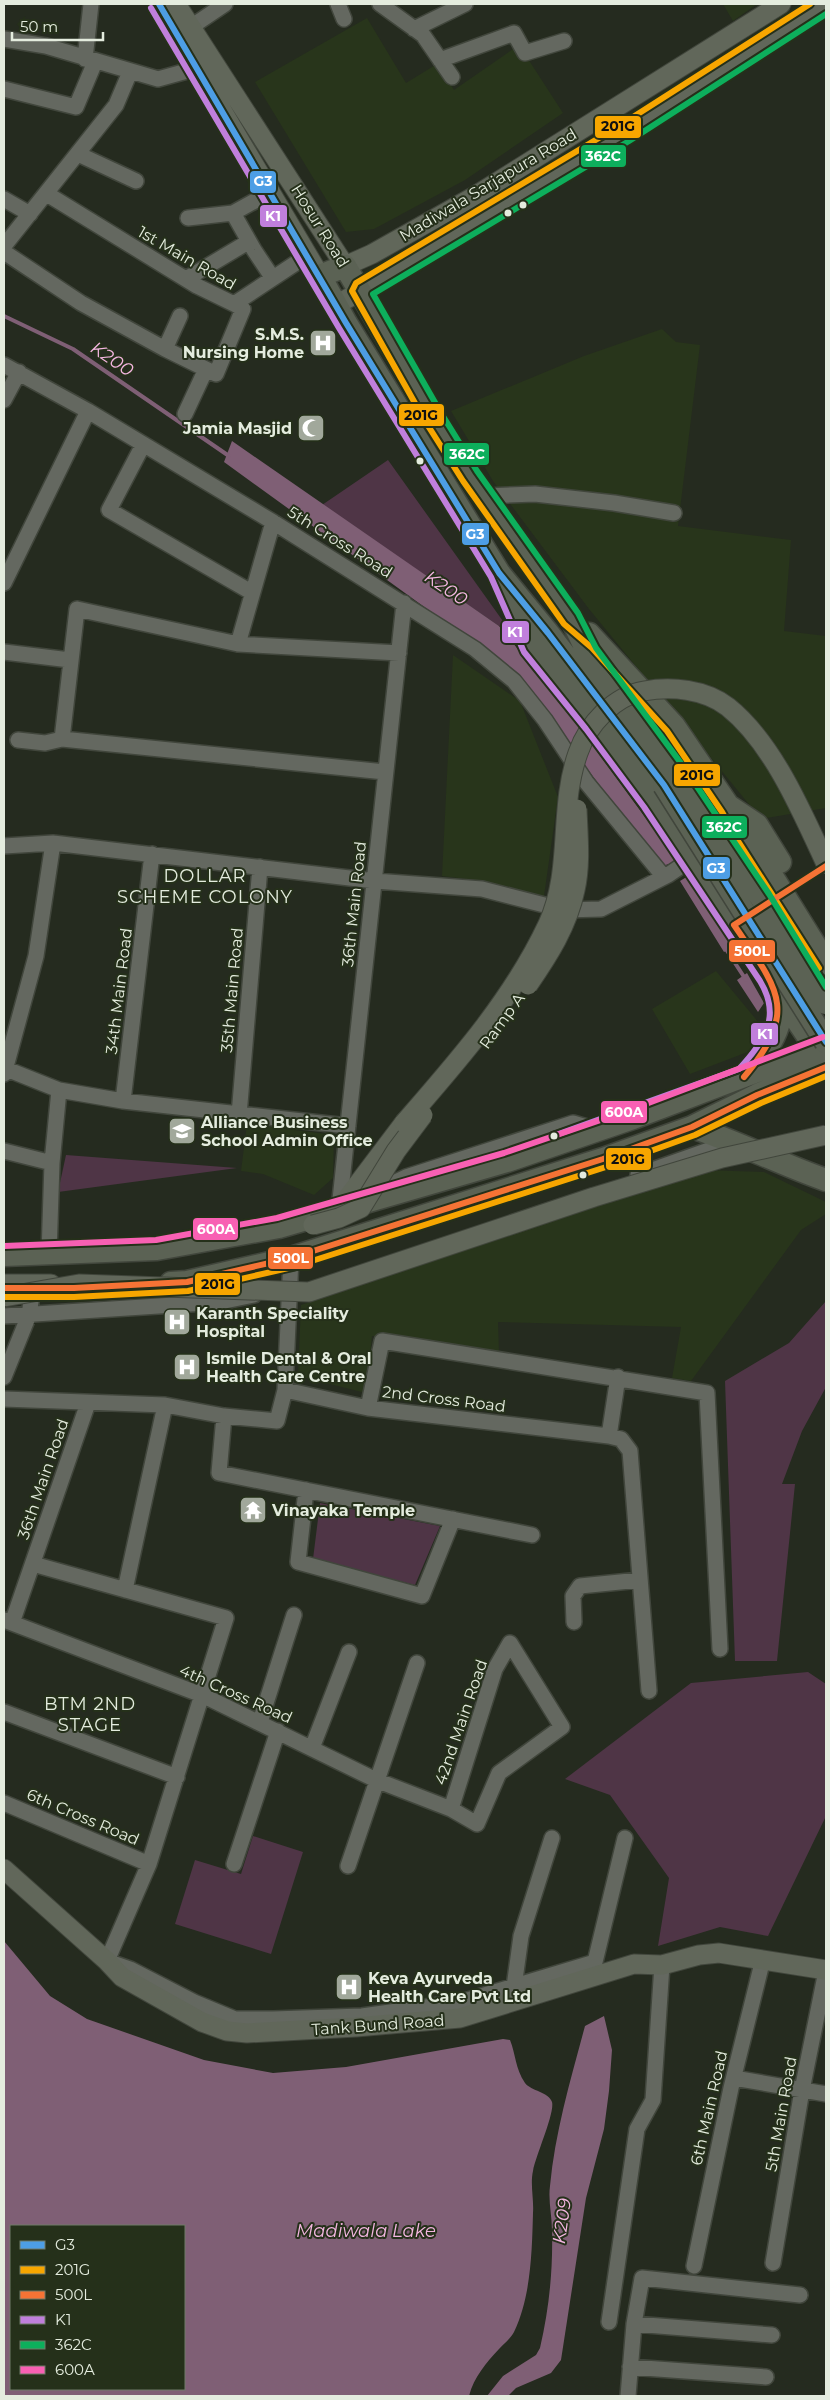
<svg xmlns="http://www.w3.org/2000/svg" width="830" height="2400" viewBox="0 0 830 2400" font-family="Montserrat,sans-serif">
<rect width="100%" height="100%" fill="#252b1f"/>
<path fill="#28351b" d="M723,4H757L733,21Z
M367,18L406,83L437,64L454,90L519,45L563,113L465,180L374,229L346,232L255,82Z
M662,329L676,342L700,345L678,526L791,540L784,631L826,636V808L761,819L589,609L493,481L451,411L584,356Z
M453,655L520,701L558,797L544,896L482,881L442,876Z
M716,971L764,1029L762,1039L758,1048L690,1074L652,1009Z
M247,1124L334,1135L333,1178L314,1195L263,1174L241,1171Z
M703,1170L764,1172L826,1202V1214L801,1230L691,1381L672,1378L681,1327L498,1322L499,1353L372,1336L366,1393L298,1376L301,1305Z"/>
<path fill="#4f3546" d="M388,460L505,624L499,626L322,505Z
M66,1155L237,1168L58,1192Z
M826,1301V1387L802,1431L782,1484H795L777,1661H735L725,1381L789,1343Z
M320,1503L440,1526L415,1585L313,1559Z
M808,1672L826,1684V1816L768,1936L720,1927L658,1946L669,1878L610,1795L565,1779L691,1683Z
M253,1836L303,1852L271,1954L175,1924L195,1860L241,1874Z"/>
<path fill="#7f5f75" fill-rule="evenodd" d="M232,441L499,626L561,702L677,861L660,867L517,674L224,462Z
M693,873L736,945L724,952L680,881Z
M747,973L764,1003L758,1012L737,980Z
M4,1941L50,1996L87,2019L204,2060L273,2073L346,2067L503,2039L510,2040C516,2055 515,2068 525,2083C531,2091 549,2092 552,2102C555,2113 536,2155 533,2171C530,2184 534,2199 533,2213C532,2251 531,2297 514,2332C511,2338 504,2344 499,2349C486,2363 474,2377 469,2396H4ZM184,2226V2389H11V2226Z
M604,2016L612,2050L609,2091L604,2129L586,2198L561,2360L551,2373L516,2388L508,2396H487L503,2376L536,2355L540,2348C549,2309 553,2271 552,2231C552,2216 548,2200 550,2186C555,2132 571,2078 585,2026Z"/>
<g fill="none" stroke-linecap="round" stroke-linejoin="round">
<path stroke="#7f5f75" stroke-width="4" d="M4,316L73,349L229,456
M724,946L746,980"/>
<g stroke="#41463c" stroke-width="18">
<path id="minor" d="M338,4L344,19
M380,4L423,35L452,77
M191,27L225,4
M414,29L465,4
M4,39L46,46L158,79L198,68
M85,59L91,4
M440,60L514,33L525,53L564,41
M4,89L76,107L95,62
M78,154L136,181
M47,194L197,286L234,304L308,255
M4,199L30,214
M233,213L254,250L272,277
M188,218L233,213L271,192
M4,246L116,105L130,72
M4,252L81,303L165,349L180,316
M186,279L248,242
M165,349L216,374L243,309L234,304
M4,365L88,411L273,522L475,649L514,681L545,720L586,782L664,877
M4,400L19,372
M185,414L206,369
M143,445L109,510L251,592
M486,496L535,494L614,503L674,513
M4,583L88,411
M238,644L273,522
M4,652L70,660
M62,739L77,609L238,644L399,653
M18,740L45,743L62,739L385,772
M4,846L53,843L375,881L482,889L564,910L601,909L668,875L690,860
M4,1068L59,1090L123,1101L348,1126
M4,1074L36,956L53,843
M123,1101L152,854
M239,1115L260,867
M4,1151L52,1163
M638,1175L734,1141
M381,1189L406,1177L573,1123L597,1130
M339,1209L404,603
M49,1254L52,1163L59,1090
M4,1316L220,1302L254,1295
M4,1377L29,1315L33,1288
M285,1390L291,1258
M4,1399L165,1405L224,1416L277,1421L285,1390L368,1408L609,1436L621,1439L630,1451L649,1691
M368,1408L382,1341L707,1393L720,1649
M224,1416L219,1473L532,1535
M609,1436L618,1377
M306,1490L298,1562L422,1596L453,1519
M33,1564L226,1618L149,1864L107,1961L130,1969L194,2002L235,2019H273L362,2016L461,2002L595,1962L625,1838
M125,1590L165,1405
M4,1620L202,1695L376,1780L451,1809L477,1824L499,1773L562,1727L510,1643L495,1669L451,1809
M574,1622L573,1596L580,1586L640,1580
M12,1623L88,1403
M4,1712L177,1777
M260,1722L294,1615
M312,1748L349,1652
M4,1803L149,1864
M234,1864L278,1731
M348,1866L417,1663
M514,1987L521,1936L552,1838
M734,2078L826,2094
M773,2263L802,2090L826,1971
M694,2266L731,2088L763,1959
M609,2322L637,2129L653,2100L662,1965
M634,2324L772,2335
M630,2367L766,2377
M628,2396L634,2324L642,2278L800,2295"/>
</g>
<g stroke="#41463c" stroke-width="21">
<path id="major" d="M159,4L320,276
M176,4L345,266L372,254L475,196L781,4
M336,305C503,212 664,107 826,4
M339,1209L404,1123
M4,1284H51
M4,1869L107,1961L122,1977L202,2022L227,2031L247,2033L356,2027L460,2018L634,1964L662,1965L699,1955L719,1953L826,1970"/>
</g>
<g stroke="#41463c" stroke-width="25">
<path id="highway" d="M509,597L531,647L593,724L651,802L823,1059
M589,634L674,726L729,807L745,836L767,868L826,963
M664,785L548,633L499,573L346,323L320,276L345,266L433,417L470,476L571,618L588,653L679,775
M730,807L757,825L780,862
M746,1074C765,1055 791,1020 776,992
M692,1127C738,1142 780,1164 826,1180
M4,1255L157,1249L279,1227L507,1161L633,1118L826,1045
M171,1283L187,1282L291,1258L603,1159L692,1127L757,1095L826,1067"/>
</g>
<use href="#minor" stroke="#646860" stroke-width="15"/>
<use href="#major" stroke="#61675a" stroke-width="19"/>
<use href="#highway" stroke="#5b6254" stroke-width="22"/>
<g stroke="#41463c" stroke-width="21" stroke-linecap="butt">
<path id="major-bridge" d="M528,985C548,956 568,925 575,890C581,864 578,836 577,809
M404,1123C457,1062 513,999 548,924C573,870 558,809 578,753C588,724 614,696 644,691C671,686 705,689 728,707C773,743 802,812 826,864
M313,1225L339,1218L361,1208L396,1151L423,1115
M4,1297L79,1284L309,1292L594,1197L722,1158L826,1135"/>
</g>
<g stroke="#41463c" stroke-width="25" stroke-linecap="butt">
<path id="highway-bridge" d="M679,775L762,899L826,1003
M664,785L826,1042"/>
</g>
<use href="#major-bridge" stroke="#61675a" stroke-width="19"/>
<use href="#highway-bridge" stroke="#5b6254" stroke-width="22"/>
<g stroke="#25301a" stroke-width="10">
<path id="bus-1" d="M159,4L346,323L499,573L548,633L664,785L826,1042"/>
</g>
<g stroke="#25301a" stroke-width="10">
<path id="bus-2" d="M810,4L619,126L356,283L352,291L425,421L463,481L564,624L592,648L667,731L722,812L738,841L819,968
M4,1297H74L188,1291L293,1267L606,1167L695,1135L761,1103L826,1076"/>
</g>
<g stroke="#25301a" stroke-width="10">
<path id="bus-3" d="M744,1077C800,1010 778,989 734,925L826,866
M4,1288H74L187,1282L291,1258L603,1159L692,1127L757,1095L826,1067"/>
</g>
<g stroke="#25301a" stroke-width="10">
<path id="bus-4" d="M151,8L339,328L491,577L524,652L586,729L644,807L760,981C782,1017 764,1042 739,1069L553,1136"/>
</g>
<g stroke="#25301a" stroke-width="10">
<path id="bus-5" d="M826,14L629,141L373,294L441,413L477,471L578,613L596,648L686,770L769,894L826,987"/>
</g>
<g stroke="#25301a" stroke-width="10">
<path id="bus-6" d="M4,1246L156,1240L277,1218L504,1153L630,1110L823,1037"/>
</g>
<use href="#bus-1" stroke="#4d9ee5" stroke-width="6"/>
<use href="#bus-2" stroke="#f7a600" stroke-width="6"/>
<use href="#bus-3" stroke="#f57335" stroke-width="6"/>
<use href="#bus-4" stroke="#c07fdc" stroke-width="6"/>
<use href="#bus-5" stroke="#0daf5c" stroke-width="6"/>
<use href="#bus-6" stroke="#f860b3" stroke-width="6"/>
</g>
<defs>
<g id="hospital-square" transform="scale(1.4375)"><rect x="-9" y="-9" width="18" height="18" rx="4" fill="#a1a89b" stroke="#25301a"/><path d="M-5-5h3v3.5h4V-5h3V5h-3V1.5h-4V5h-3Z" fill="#fff"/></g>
<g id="mosque-square" transform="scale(1.4375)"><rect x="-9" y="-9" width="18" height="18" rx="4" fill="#a1a89b" stroke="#25301a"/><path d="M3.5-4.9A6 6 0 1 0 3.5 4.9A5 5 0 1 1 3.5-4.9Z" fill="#fff"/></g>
<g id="university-square" transform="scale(1.4375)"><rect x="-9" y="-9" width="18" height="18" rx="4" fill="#a1a89b" stroke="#25301a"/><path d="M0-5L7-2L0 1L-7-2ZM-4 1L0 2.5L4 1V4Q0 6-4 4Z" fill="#fff"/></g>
<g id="temple-square" transform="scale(1.4375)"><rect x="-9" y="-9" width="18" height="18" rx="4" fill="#a1a89b" stroke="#25301a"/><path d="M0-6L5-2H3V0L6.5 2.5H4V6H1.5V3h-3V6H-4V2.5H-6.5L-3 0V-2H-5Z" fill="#fff"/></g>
</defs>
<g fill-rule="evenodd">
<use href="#hospital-square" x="323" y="343"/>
<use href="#mosque-square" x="311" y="428"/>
<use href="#university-square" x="182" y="1131"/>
<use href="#hospital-square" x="177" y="1322"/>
<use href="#hospital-square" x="187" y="1367"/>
<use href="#temple-square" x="253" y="1510"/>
<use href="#hospital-square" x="349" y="1987"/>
</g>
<g fill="#e4ecde" stroke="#25301a" stroke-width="2">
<circle cx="523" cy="205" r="4.5"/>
<circle cx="508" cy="213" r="4.5"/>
<circle cx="420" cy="461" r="4.5"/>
<circle cx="554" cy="1136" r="4.5"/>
<circle cx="583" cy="1175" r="4.5"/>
</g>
<g text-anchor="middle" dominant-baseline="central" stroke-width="4" stroke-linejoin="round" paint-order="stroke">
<g font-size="16" fill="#e4ecde" stroke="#25301a">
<text transform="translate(488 185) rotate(-31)">Madiwala Sarjapura Road</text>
<text transform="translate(320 226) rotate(58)">Hosur Road</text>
<text transform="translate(187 258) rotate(30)">1st Main Road</text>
<text transform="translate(340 542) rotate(32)">5th Cross Road</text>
<text transform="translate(354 904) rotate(-84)">36th Main Road</text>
<text transform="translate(232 990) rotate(-85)">35th Main Road</text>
<text transform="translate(119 991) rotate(-83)">34th Main Road</text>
<text transform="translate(502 1021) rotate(-54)">Ramp A</text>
<text transform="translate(444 1399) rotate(7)">2nd Cross Road</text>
<text transform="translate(43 1479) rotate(-71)">36th Main Road</text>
<text transform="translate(236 1694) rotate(24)">4th Cross Road</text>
<text transform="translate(461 1722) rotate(-71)">42nd Main Road</text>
<text transform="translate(83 1817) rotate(23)">6th Cross Road</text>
<text transform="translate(378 2025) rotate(-4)">Tank Bund Road</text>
<text transform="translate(709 2108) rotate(-77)">6th Main Road</text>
<text transform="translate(781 2114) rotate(-80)">5th Main Road</text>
</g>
<g font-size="16" font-weight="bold" fill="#e4ecde" stroke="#25301a" text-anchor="start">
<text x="304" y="334" text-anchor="end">S.M.S.<tspan x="304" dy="18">Nursing Home</tspan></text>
<text x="292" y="428" text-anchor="end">Jamia Masjid</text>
<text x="201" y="1122">Alliance Business<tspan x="201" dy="18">School Admin Office</tspan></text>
<text x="196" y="1313">Karanth Speciality<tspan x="196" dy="18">Hospital</tspan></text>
<text x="206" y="1358">Ismile Dental &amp; Oral<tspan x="206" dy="18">Health Care Centre</tspan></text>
<text x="272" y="1510">Vinayaka Temple</text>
<text x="368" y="1978">Keva Ayurveda<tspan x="368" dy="18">Health Care Pvt Ltd</tspan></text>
</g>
<g font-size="18" font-style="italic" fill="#f4b6e1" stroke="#25301a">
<text transform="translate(112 359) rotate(34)">K200</text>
<text transform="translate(446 588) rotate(34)">K200</text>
<text transform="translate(562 2221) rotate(-82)">K209</text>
<text x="366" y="2231">Madiwala Lake</text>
</g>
<g font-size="18" letter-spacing="1" fill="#e4ecde" stroke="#25301a">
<text x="205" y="876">DOLLAR<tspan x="205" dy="21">SCHEME COLONY</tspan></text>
<text x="90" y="1704">BTM 2ND<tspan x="90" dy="21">STAGE</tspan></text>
</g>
</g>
<g stroke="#25301a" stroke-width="2">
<rect x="594" y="115" width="48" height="24" rx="5" fill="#f7a600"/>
<rect x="580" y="144" width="47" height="24" rx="5" fill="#0daf5c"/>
<rect x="249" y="170" width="28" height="24" rx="5" fill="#4d9ee5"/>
<rect x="259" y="204" width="29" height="24" rx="5" fill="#c07fdc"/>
<rect x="398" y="403" width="47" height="24" rx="5" fill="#f7a600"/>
<rect x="443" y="442" width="47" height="24" rx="5" fill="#0daf5c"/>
<rect x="461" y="522" width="29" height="24" rx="5" fill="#4d9ee5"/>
<rect x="501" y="620" width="29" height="24" rx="5" fill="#c07fdc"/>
<rect x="673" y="763" width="48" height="24" rx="5" fill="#f7a600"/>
<rect x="701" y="815" width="47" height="24" rx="5" fill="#0daf5c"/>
<rect x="702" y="856" width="29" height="24" rx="5" fill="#4d9ee5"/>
<rect x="728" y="939" width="48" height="24" rx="5" fill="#f57335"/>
<rect x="750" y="1022" width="29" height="24" rx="5" fill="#c07fdc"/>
<rect x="600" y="1100" width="48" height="24" rx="5" fill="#f860b3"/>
<rect x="605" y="1147" width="47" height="24" rx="5" fill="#f7a600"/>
<rect x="192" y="1217" width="47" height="24" rx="5" fill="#f860b3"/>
<rect x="267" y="1246" width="47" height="24" rx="5" fill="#f57335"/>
<rect x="194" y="1272" width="47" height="24" rx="5" fill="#f7a600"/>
</g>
<g font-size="14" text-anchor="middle" font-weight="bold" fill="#fff">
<text x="603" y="161">362C</text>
<text x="263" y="186">G3</text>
<text x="273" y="221">K1</text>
<text x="467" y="459">362C</text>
<text x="475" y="539">G3</text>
<text x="515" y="637">K1</text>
<text x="724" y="832">362C</text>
<text x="716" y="873">G3</text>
<text x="752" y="956">500L</text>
<text x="765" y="1039">K1</text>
<text x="624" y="1117">600A</text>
<text x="216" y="1234">600A</text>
<text x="291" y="1263">500L</text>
</g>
<g font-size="14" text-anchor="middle" font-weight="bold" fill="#111">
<text x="618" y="131">201G</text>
<text x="421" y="420">201G</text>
<text x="697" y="780">201G</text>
<text x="628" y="1164">201G</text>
<text x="218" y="1289">201G</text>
</g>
<rect width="830" height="2400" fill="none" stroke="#e4ecde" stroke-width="10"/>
<rect x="10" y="2225" width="175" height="165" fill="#25301a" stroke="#717b68"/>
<rect x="20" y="2241" width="25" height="8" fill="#4d9ee5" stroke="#717b68"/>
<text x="55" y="2250" font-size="15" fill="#e4ecde">G3</text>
<rect x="20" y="2266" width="25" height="8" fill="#f7a600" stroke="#717b68"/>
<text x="55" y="2275" font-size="15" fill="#e4ecde">201G</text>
<rect x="20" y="2291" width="25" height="8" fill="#f57335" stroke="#717b68"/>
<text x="55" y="2300" font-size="15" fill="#e4ecde">500L</text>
<rect x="20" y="2316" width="25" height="8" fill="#c07fdc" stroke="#717b68"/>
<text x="55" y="2325" font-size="15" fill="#e4ecde">K1</text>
<rect x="20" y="2341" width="25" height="8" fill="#0daf5c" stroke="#717b68"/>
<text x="55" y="2350" font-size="15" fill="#e4ecde">362C</text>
<rect x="20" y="2366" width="25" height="8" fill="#f860b3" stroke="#717b68"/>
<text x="55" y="2375" font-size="15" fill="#e4ecde">600A</text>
<path d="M12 32v8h91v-8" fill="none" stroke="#e4ecde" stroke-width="2.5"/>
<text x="20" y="32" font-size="15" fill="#e4ecde" stroke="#25301a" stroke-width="4" paint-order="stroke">50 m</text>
</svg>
